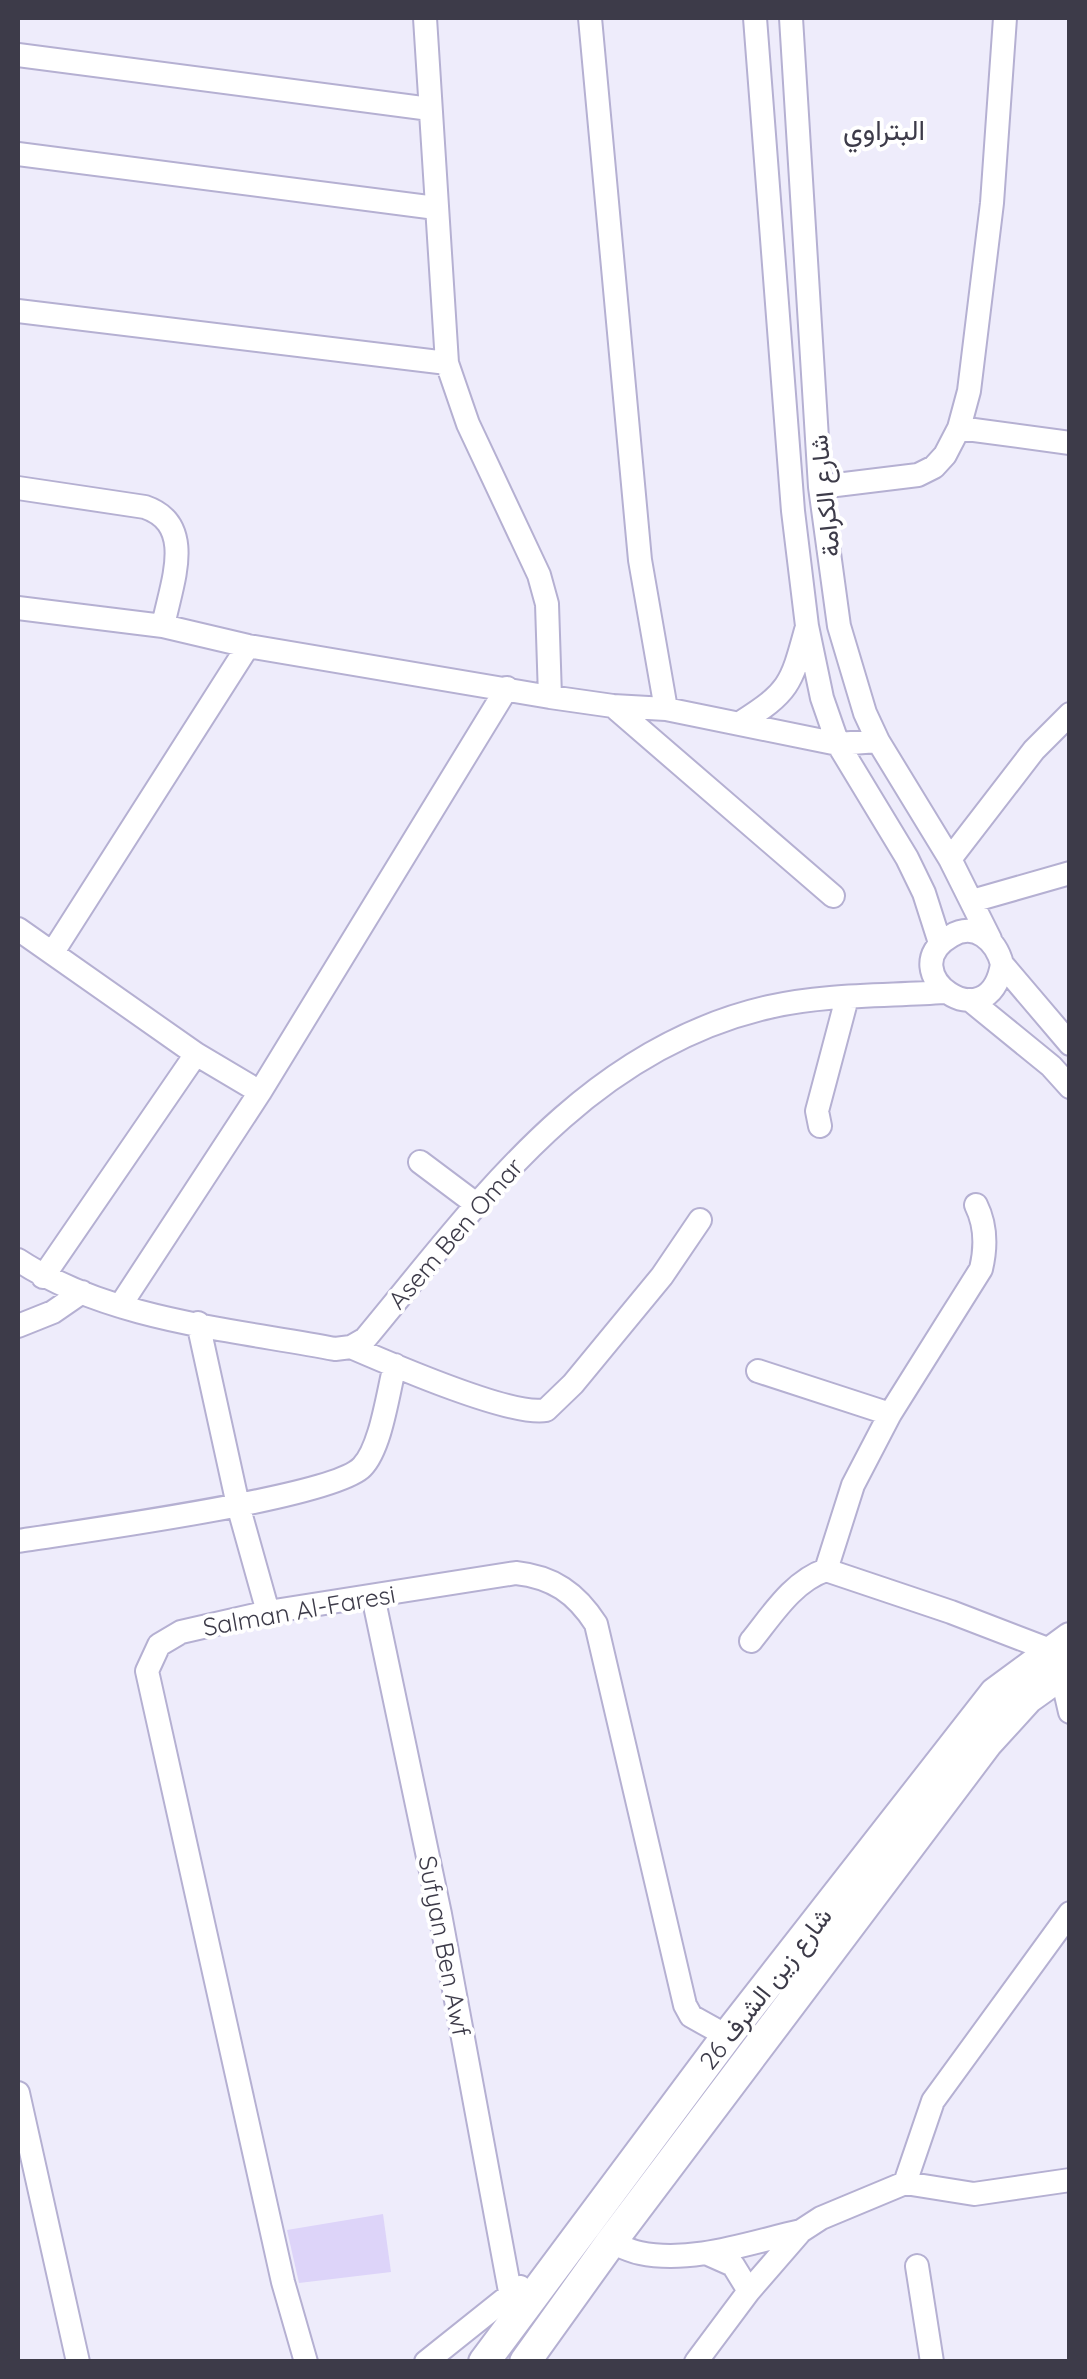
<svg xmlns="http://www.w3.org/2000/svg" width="1087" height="2379" viewBox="0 0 1087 2379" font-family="Quicksand,Vazirmatn,sans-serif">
<rect width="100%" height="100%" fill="#eeecfb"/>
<path fill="#ddd4f9" d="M383,2214L391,2272L299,2283L287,2230Z"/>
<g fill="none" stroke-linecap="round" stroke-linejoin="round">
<g stroke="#b5b0d2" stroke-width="26">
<path id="minor" d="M425,18L447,363L468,424L539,575L547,604L550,697
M590,18L640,560L666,709
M755,18L793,511L807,626L822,698L838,744L907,858L924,893L940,943
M791,18L820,487L839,626L865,713L878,741L950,859L990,939
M18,55L430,109
M18,154L436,208
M18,311L447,363
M959,428L1070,443
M820,487L918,475L934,467L945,455L959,428L969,391L992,203L1005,18
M18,488L145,507C197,525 171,584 163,626
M18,608L163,626L248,646L550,697L613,706L666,709L838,744L878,741
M613,706L833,896
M740,723C789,692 791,685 806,630
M950,859L1034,750L1070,714
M972,901L1070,873
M18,929L196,1054L260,1092
M53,952L248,646
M1002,964C989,1044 890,971 951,936C975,921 996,941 1002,964L1070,1044
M970,1000L1051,1066L1070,1087
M820,1126L817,1111L847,998
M420,1162L476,1204
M976,1205C986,1225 986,1248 981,1269L890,1414L853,1485L826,1570L951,1612L1050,1650
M18,1260C109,1320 230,1329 335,1349L351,1347L365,1339C479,1202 585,1049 769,1007C825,994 887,996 944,992
M43,1277L196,1054
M120,1306L260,1092L507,688
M198,1323L238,1505L268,1612
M18,1326L53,1312L82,1292
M351,1347C388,1363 512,1417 546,1410L573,1384L662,1276L700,1220
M758,1371L890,1414
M18,1541C74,1532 333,1498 362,1467C381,1448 388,1392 395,1365
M373,1596L440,1914L511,2297
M751,1641C772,1615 793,1581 826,1570
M1061,1673L1070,1712
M18,2093L78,2362
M905,2183L933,2101L1070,1913
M611,2242C620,2246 630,2251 640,2253C692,2264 751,2242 801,2231
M706,2253L733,2265L749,2291
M917,2266L932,2362
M306,2362L283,2282L147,1671L159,1645L181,1632L268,1612L516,1573C553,1577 576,1593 596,1624L685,2005L691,2016L727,2036
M426,2362L520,2287
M696,2362L749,2291L801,2231L821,2218L905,2183L974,2194L1070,2180"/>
</g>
<g stroke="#b5b0d2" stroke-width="34">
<path id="major" d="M484,2362L727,2036L995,1693L1070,1638
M525,2362L611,2242L987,1743L1028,1698L1070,1668"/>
</g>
<use href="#minor" stroke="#fff" stroke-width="22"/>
<use href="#major" stroke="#fff" stroke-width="30"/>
</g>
<g text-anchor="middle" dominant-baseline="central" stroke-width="8" stroke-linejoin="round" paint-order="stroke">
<g font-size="25" fill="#3d3b49" stroke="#fff">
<text transform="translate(824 496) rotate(-96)">شارع الكرامة</text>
<text transform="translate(455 1233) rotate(-49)">Asem Ben Omar</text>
<text transform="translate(299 1610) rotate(-10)">Salman Al-Faresi</text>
<text transform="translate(445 1946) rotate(79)">Sufyan Ben Awf</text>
<text transform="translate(765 1988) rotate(-52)">شارع زين الشرف 26</text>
</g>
<g font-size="28" fill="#3d3b49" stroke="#fff">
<text x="884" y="129">البتراوي</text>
</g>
</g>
<rect width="1087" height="2379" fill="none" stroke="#3d3b49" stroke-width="40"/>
</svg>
